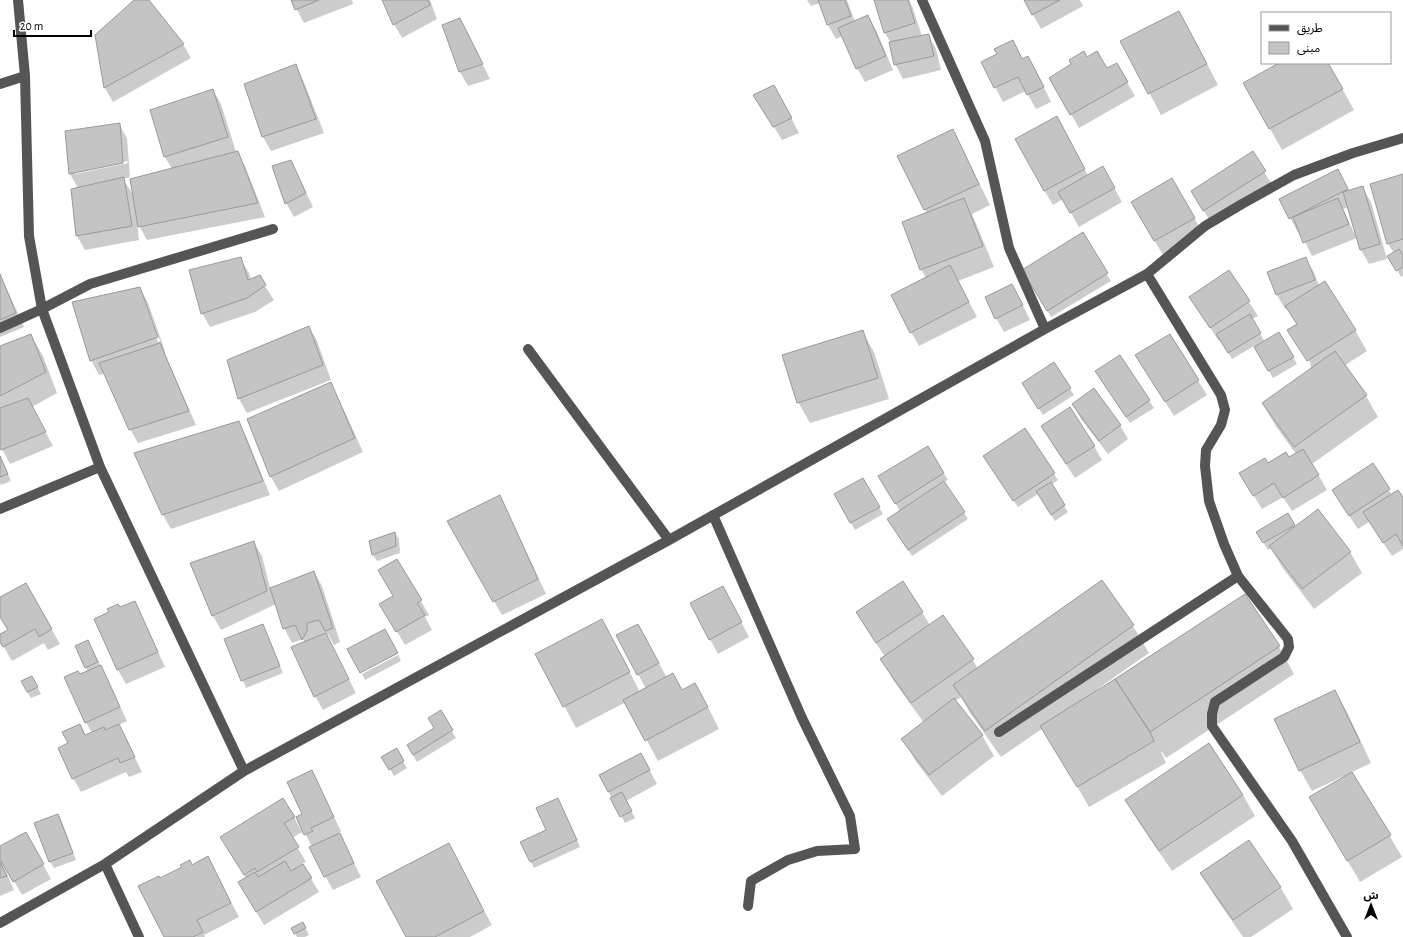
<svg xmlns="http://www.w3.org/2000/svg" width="1403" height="937" viewBox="0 0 1403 937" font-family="'Alegreya Sans','Noto Sans Arabic',sans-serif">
<rect width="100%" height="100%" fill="#fff"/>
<path fill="#0003" fill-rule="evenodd" d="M136,0H148L183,44L191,58L113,102L105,88L96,35Z
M292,0H352L353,4L304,23Z
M384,0H430L437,19L402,38L394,24Z
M807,0H847L855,22L868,16L876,30L893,70L865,82L857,68L843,36L836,39L828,25L820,3L811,6Z
M878,0H909L912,6L922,36L928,35L936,49L941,70L903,79L895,64L891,43L885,33Z
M1025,0H1080L1083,6L1041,29Z
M460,19L490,79L468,86L460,72L443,25Z
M1191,33L1218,85L1161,115L1122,41Z
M1013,41L1023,60L1036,71L1051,102L1036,109L1026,91L1003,102L982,62L998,55Z
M1087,58L1107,70L1116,64L1135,96L1079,128L1050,78Z
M1281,63H1328L1354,110L1282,150L1244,83Z
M295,66L303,80L324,133L271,151L263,137Z
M213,90L221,104L236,152H237L245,166L265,217L147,240L137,222L139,240L85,250L77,236L78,188L70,174L66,132L119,124L127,138L130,177L123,179L134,196L172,169L165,157L151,110ZM127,161L128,163L75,174V172Z
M782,100L799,133L782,140L763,109Z
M952,131L964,152L990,205L972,214L994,267L958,281L977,317L919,346L911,332L926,278L921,269L903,222L927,213L925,210Z
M1065,132L1088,176L1103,168L1122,202L1079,227L1063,199L1053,205L1044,190Z
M1252,153L1273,186L1212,224L1200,205Z
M291,162L313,207L294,217L286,203Z
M1403,175V276L1401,277L1389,256L1394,253L1388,244L1371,185Z
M1172,180L1203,233L1163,255L1132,202Z
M1346,184L1349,191L1362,187L1371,202L1387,259L1369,264L1361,250L1357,238L1312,256L1300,232H1298L1290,218ZM1348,207L1357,237H1356L1343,209Z
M1082,234L1111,281L1051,317L1023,270Z
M240,258L249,273L251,280L259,277L274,300L255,312L210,327L202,313Z
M1305,258L1314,272L1319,286L1355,330L1367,351L1344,366L1366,396L1378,417L1312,464L1327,490L1292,511L1283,497L1262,509L1249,488L1268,464L1289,459L1296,454L1275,425L1263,404L1312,369L1310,365L1311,364L1302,350H1300L1289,331L1297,325L1287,308L1285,309L1277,295Z
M1229,271L1258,316L1252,319L1265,342L1279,334L1297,364L1273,378L1254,346L1232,359L1221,340L1219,341L1199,311Z
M0,274L24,327L0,337Z
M140,288L148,303L165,351L164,352L196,425L138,443L130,429L105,373L99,375L91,360ZM144,302H146L160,341L158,342Z
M1020,299L1030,320L1004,332L996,318Z
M309,327L317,341L331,380L247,413L239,399L228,360Z
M862,331L874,352L889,399L810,423L798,402Z
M31,335L43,356L57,393L32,407L53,446L10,464L0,445V347Z
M1170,335L1207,395L1174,416L1145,370Z
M1120,356L1154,408L1130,423L1100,378Z
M330,383L338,397L363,452L279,491L271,477L248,420Z
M1070,389L1074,395L1043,415L1027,390Z
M1073,404L1120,425L1128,439L1108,454L1081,419Z
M238,422L246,436L270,495L171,529L163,515Z
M1025,429L1058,480L1051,485L1068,512L1055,521L1038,494L1018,507L988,463Z
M1050,440L1094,446L1102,460L1075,478Z
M928,447L948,480L944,482L968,519L912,556L892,526L900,511L880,477Z
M0,455L11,481L1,485L0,483Z
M1372,464L1392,495L1403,498V549L1392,556L1369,522L1358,529L1341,504Z
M862,479L883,514L855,530L835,495Z
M499,496L507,510L546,594L502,615L448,521Z
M1288,515L1295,527L1350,552L1362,573L1314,609L1282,567L1271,548L1268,550L1257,532Z
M395,533L399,539L400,553L377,561L373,555Z
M254,542L262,556L270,588L314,572L322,586L340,642L334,645L328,634H325L356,693L323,710L315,696L305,643L303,639L292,643L284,628L276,604L221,630L213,616L191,563Z
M397,560L429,615L425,617L432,630L405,645L381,605L395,597Z
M1101,581L1133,626L1149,653L1096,690L1097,692L1279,647L1294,674L1166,758L1162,752H1161L1166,763L1089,807L1043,728L1001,757L970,713L961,697L955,701L982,735L994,756L942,796L915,760L903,739L924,723L893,680L881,659L885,657L865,626L903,582L930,625L973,660L978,669Z
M26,584L60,644L48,650L44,643L12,661L0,640V635L9,630L0,615V599Z
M730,601L749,637L718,654L691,604Z
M134,602L142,616L165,667L126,684L118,670L95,620Z
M263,625L283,673L246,688L226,640Z
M646,639L667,678L682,691L707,705L719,729L658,761L626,702L576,728L537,655L614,642L640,692L646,689L638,674Z
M88,641L108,680L127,721L119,725L142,772L129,777L126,772L81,792L73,778L69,744L80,725L86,736L92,733L86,722L80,675L88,672L86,667Z
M398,655L401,661L365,680L362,674Z
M36,684L41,694L31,698L27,692Z
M1335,691L1347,712L1371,763L1352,772L1402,857L1360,882L1323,819L1345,777L1344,776L1312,791L1300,770Z
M440,712L456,738L417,762L408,746L435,729Z
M1209,745L1243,795L1255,816L1172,871L1138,821L1126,800Z
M396,750L407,768L394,776L383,757Z
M649,769L657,784L626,801L635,818L625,823L608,791Z
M311,772L341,831L339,833L361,877L333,890L325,876L312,847L297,817L304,814Z
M558,800L580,847L534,868L531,862L548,831Z
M58,815L62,822L76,860L54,868L50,862Z
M294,817L302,832L292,838L306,862L302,864L319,892L264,925L247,897L246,878L229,851Z
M26,833L51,879L22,895L4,864L3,865L14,890L0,896V847Z
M1249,842L1281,888L1293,909L1251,937H1243L1214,895L1202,874Z
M208,858L239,917L204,935L205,937H165L160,879Z
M456,859L492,925L470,937H408Z
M303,923L309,935L305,937H297L292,929Z"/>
<path fill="#c4c4c4" stroke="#999" d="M134,0H149L184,44L104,88L95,35Z
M291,0H319L295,10Z
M382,0H428L430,5L393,25Z
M818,0H845L851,16L827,25Z
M874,0H908L915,23L884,33Z
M1024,0H1060L1032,15Z
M1179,11L1207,64L1148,94L1120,41Z
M868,15L886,56L856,69L838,28Z
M460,18L483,64L459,72L442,25Z
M929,34L934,56L894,65L889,42Z
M1013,40L1022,59L1028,56L1044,87L1027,95L1018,77L994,88L981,62L997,54L994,49Z
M1084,51L1087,57L1097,51L1107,68L1117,63L1128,82L1070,115L1049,78L1071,64L1069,60Z
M1279,63H1328L1343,89L1269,129L1243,83Z
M296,64L316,119L262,137L244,84Z
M774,85L792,118L773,127L753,95Z
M213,89L228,137L164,157L150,110Z
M1057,116L1085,169L1044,191L1015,139Z
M120,123L123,163L69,174L65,131Z
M953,129L979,184L924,210L897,156Z
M238,151L258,203L138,227L130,179Z
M1253,151L1266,171L1203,211L1191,191Z
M291,160L306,193L285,204L272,166Z
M1103,166L1115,188L1070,213L1058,192Z
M1338,169L1348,189L1289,219L1279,199Z
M1403,174V239L1387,244L1370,184Z
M124,177L132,226L76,236L71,189Z
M1172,178L1195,218L1154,241L1131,202Z
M1363,186L1380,244L1360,250L1343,192Z
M964,198L983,246L920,270L902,222Z
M1338,198L1349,224L1303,243L1293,217Z
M1083,232L1108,273L1047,311L1022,270Z
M1399,249L1403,255V267L1396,271L1387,256Z
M241,257L248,280L260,275L266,285L247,298L201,314L189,270Z
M1306,257L1315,280L1276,295L1267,272Z
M950,265L969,302L910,333L891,295Z
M1229,270L1250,301L1210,328L1189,297Z
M0,274L16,313L0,320Z
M1325,281L1356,330L1307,361L1287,330L1297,324L1285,306Z
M1012,284L1023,305L995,319L985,297Z
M140,287L158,337L90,361L72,302Z
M1250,314L1261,333L1228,353L1216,334Z
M309,326L323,365L238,399L227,360Z
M863,330L878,378L797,403L782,355Z
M1279,332L1294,357L1268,371L1254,347Z
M31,334L46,372L0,396V346Z
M1170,334L1199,380L1165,402L1135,355Z
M160,343L189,411L129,430L99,363Z
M1335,351L1367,395L1294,447L1262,403Z
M1120,355L1150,400L1126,417L1095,371Z
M1054,362L1071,388L1038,409L1022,383Z
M331,382L355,438L270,477L247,419Z
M1094,388L1121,425L1099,441L1072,404Z
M28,398L46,432L1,450L0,448V408Z
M1070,407L1095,446L1066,464L1041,426Z
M239,421L263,481L162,515L134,453Z
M1025,428L1055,473L1013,501L983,456Z
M928,446L944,473L895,504L878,476Z
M1303,449L1319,475L1283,498L1274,483L1253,496L1239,473L1265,458L1268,463L1286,452L1289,457Z
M0,456L8,474L0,477Z
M1373,463L1390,489L1349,516L1332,490Z
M863,478L880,507L850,523L834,494Z
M944,481L965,512L908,550L887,519Z
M1051,482L1065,505L1051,515L1036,491Z
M1398,490L1403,497V546L1396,534L1383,543L1363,512Z
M500,495L538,579L493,602L447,521Z
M1318,509L1351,552L1302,589L1269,546Z
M1288,513L1295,525L1263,543L1256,532Z
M395,532L396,546L372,555L369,541Z
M254,541L267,591L212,616L190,563Z
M397,559L422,600L417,603L425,615L396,632L379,604L393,596L378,570Z
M314,571L333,628L325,631L319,620L307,623V631L302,640L295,625L283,629L270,588Z
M1102,580L1134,625L985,731L953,685Z
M903,581L923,612L876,643L856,612Z
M26,583L52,629L39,637L35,629L3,647L0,642V634L8,630L0,617V597Z
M723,586L742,622L709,640L690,603Z
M1245,594L1280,646L1150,732L1115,679Z
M135,601L158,652L117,670L94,619L109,612L107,609L118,604L120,607Z
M943,615L974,659L911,703L880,659Z
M602,619L630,672L563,707L535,654Z
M263,624L280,666L241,681L224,639Z
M638,624L659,663L637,675L616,635Z
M385,629L398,653L360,673L347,649Z
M326,633L349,679L314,697L291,647Z
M88,640L98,662L85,668L75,646Z
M101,665L120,707L85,723L64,677L78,671L80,674Z
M673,673L682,690L695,683L708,707L645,741L623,700Z
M32,676L38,687L27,692L21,681Z
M1115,679L1150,732L1154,741L1077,787L1040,726Z
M1335,690L1360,742L1299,771L1274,719Z
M954,698L983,735L929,775L901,739Z
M441,710L453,730L413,755L407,745L434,728L428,718Z
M80,724L85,735L104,727L105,730L119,724L135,757L120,763L118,758L72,779L58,748L68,743L62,732Z
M1209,743L1243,795L1159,851L1125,800Z
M397,748L404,761L389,770L381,757Z
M641,753L650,770L608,792L599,775Z
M312,770L334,817L311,828L313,831L304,835L296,817L302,814L287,782Z
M1352,772L1391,835L1347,861L1309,797Z
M622,792L632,811L620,817L610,798Z
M283,798L295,817L284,823L299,847L257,872L255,868L244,875L220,837Z
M558,798L577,840L530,862L520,842L546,830L536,808Z
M58,814L73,853L49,862L34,823Z
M26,832L44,864L13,882L0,859V846Z
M340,833L354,863L324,877L309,847Z
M1249,840L1281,887L1233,920L1200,873Z
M449,843L484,911L435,937H406L376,881Z
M208,856L231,903L197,920L203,932L193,937H164L138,886L159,876L160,878L182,867L180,865L190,860L192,865Z
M285,861L291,871L303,864L312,878L256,912L238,882L255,872L258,877Z
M0,862L7,876L0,878Z
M303,922L306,928L294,934L291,928Z"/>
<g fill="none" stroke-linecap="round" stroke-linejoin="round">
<path stroke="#555" stroke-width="10" d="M18,0L25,76L29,236L42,309L100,467L244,771
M922,0L985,141L1009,248L1045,329
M0,84L25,76
M1147,274L1221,395L1225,410L1221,425L1206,450L1205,466L1209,501L1224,544L1238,576L1288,639L1289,647L1284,657L1215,702L1212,714V726L1292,841L1347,937
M0,328L42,309L90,284L273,229
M528,349L669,540
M0,509L100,467
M713,515L802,718L850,816L855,849L817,851L788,860L751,881L748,906
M999,732L1238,576
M105,864L139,937
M0,923L105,864L244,771L669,540L1045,329L1147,274L1205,226L1242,204L1294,175L1353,153L1403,138"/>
</g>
<rect x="1261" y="12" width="130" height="52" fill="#ffffff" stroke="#999999"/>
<rect x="1269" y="25" width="20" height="6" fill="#555555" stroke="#999999"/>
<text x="1297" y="32" font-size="12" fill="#000000">طريق</text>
<rect x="1269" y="42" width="20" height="12" fill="#c4c4c4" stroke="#999999"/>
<text x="1297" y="52" font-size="12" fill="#000000">مبنى</text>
<g transform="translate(1371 905)" stroke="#ffffff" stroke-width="3" paint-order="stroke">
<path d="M0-3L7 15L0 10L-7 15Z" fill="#000000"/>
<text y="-6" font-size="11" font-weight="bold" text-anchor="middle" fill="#000000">ش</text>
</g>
<path d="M14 30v6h77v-6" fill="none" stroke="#000000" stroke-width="2"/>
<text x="20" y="30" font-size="12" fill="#000000" stroke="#ffffff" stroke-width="3" paint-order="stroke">20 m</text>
</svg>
